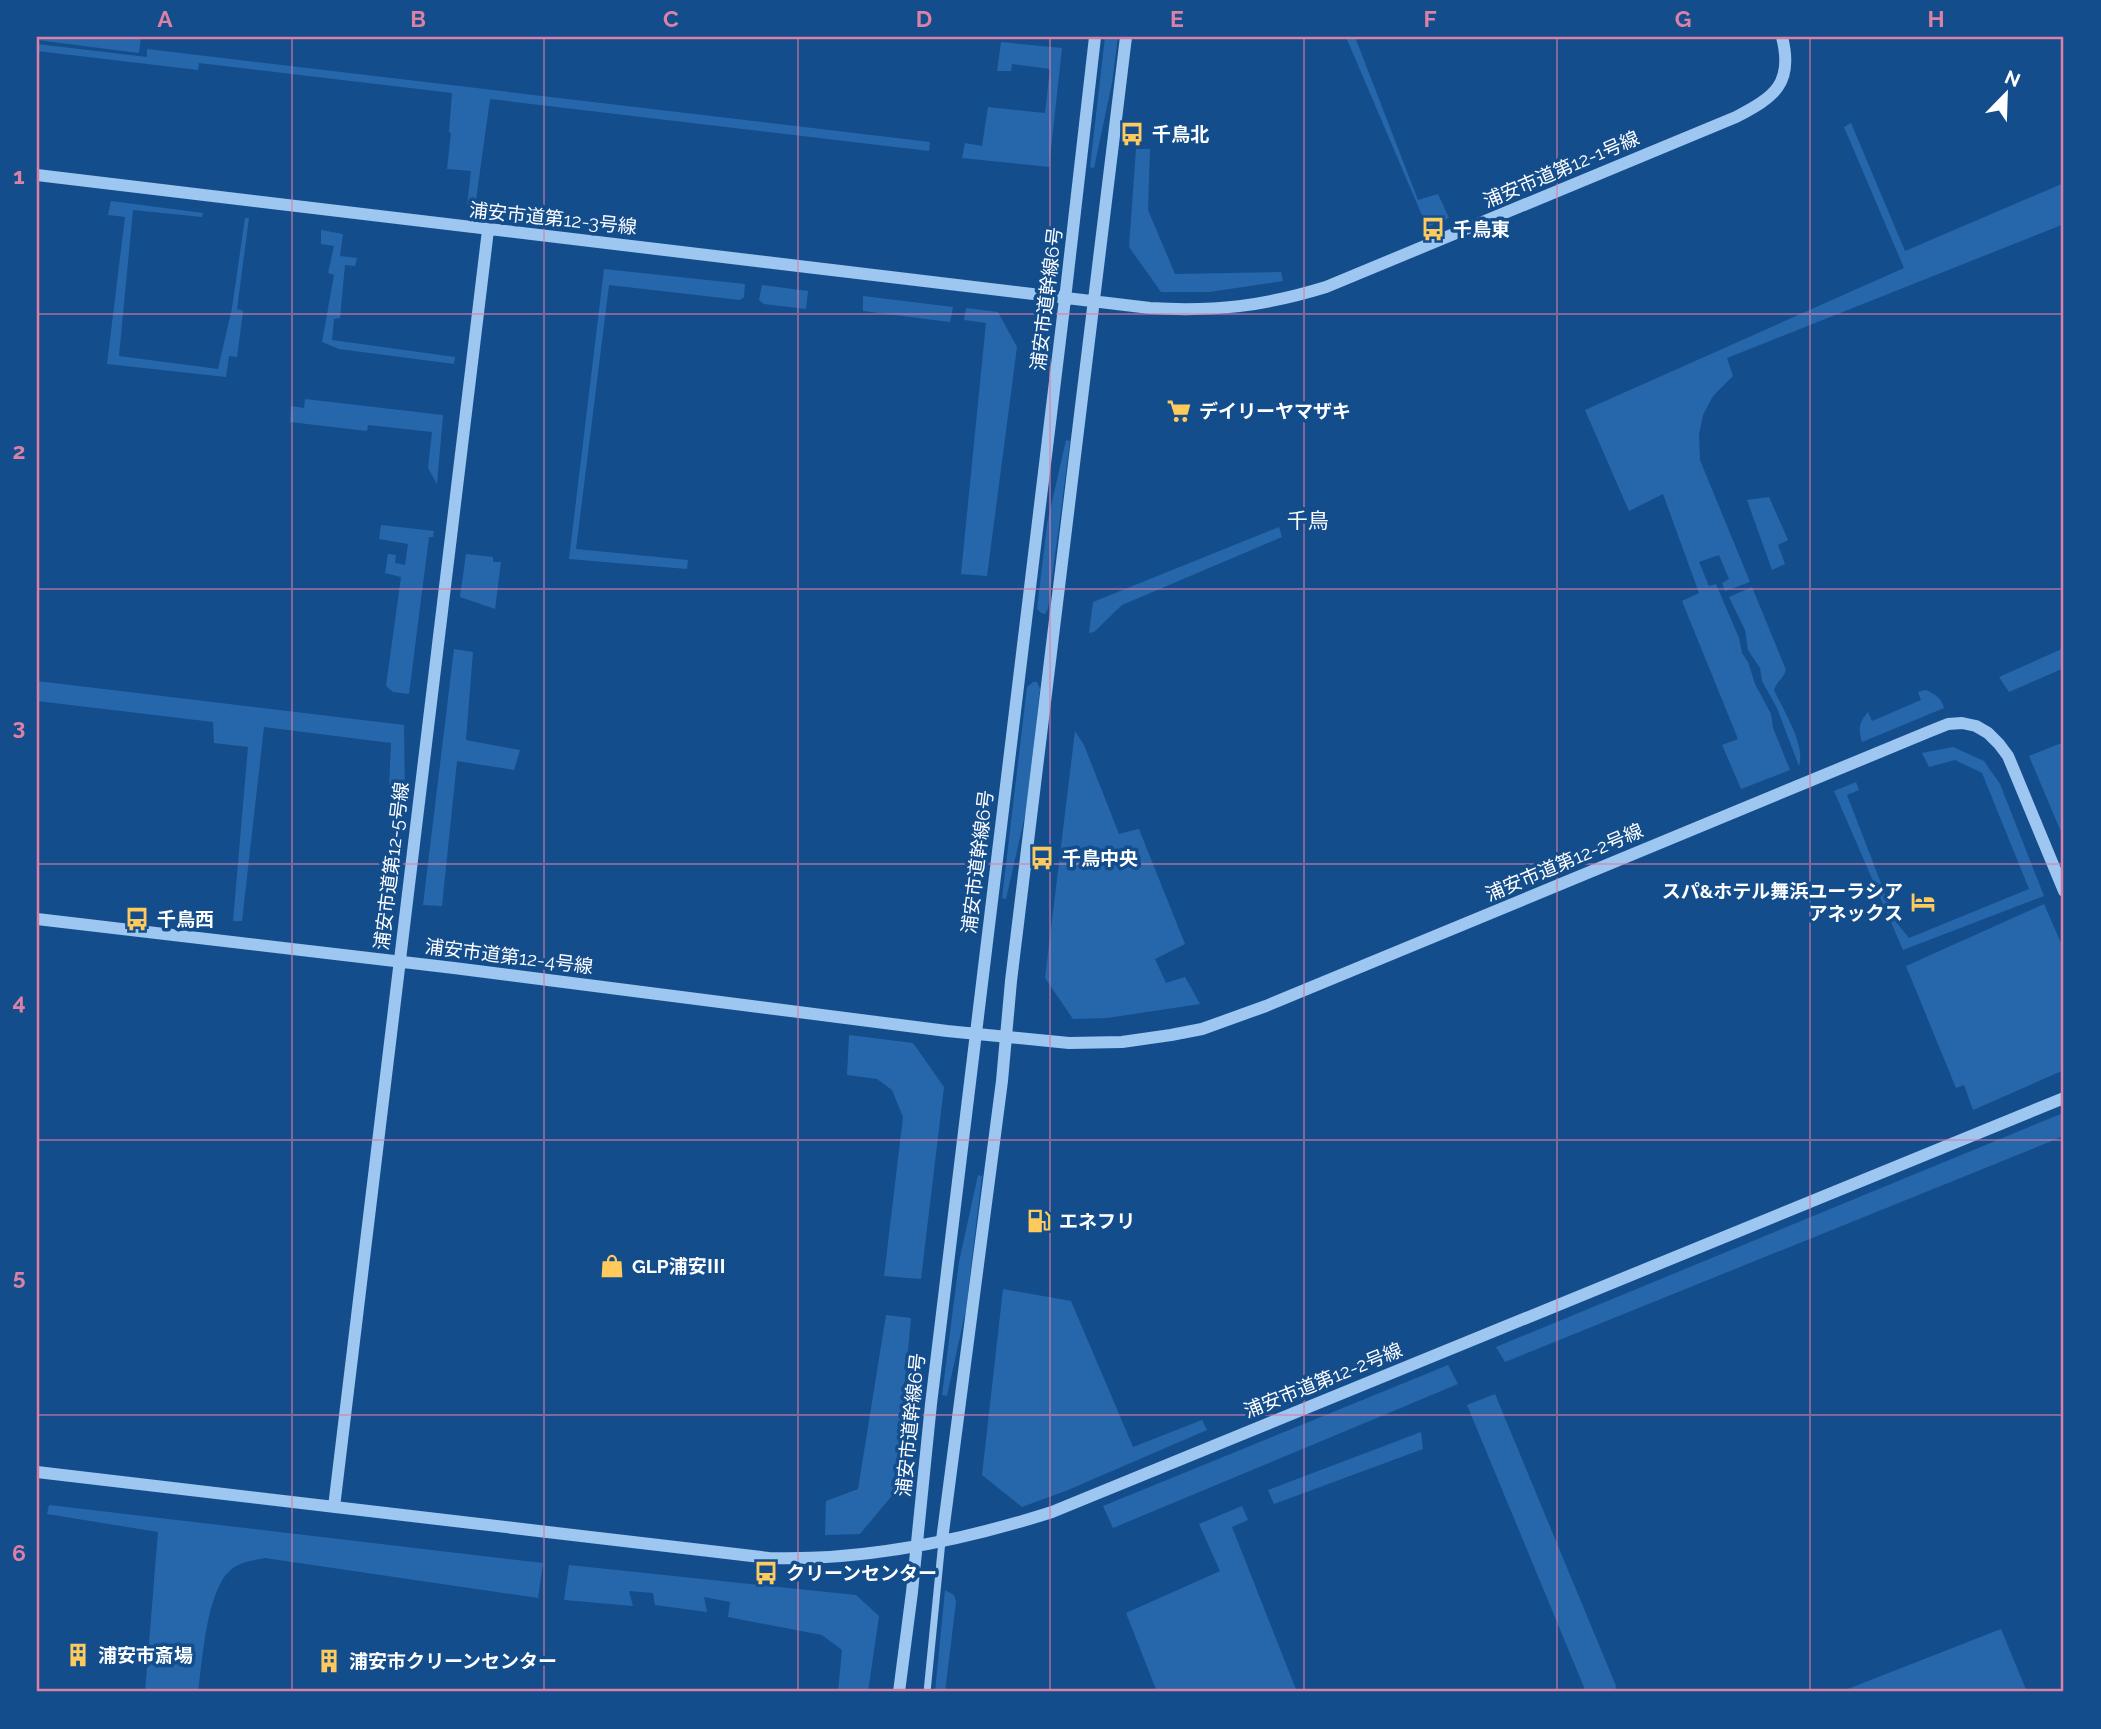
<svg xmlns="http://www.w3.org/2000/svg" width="2101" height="1729" viewBox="0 0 2101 1729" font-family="Raleway,'Noto Sans JP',sans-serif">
<rect width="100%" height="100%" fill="#144d8c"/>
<path fill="#2667ab" d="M37,37H141L139,53L37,40Z
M1105,37H1118L1112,83L1094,168L1090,167Z
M1346,37H1355L1418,200L1438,194L1449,218L1427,227Z
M1001,42L1062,48L1049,167L962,158L965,143L982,146L988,107L1045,113L1050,69L1012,64L1011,71H997Z
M37,44L147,57V49L930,142L929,151L490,99L475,207H467L471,171L447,169L451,133L449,132L452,93L199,63L198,70L37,51Z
M1851,123L1905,251L2064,183V224L1727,358L1733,376L1713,396L1703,415L1699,435L1700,460L1750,582L1725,591L1722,583L1729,579L1719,555L1699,562L1709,586L1716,584L1739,638L1742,653L1748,662L1755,684L1771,714L1773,728L1790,770L1741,789L1722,745L1738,739L1682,601L1699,593L1663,494L1629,511L1585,410L1904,268L1844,127Z
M1136,149H1150L1148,210L1175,274L1281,272L1283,281L1209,292H1161L1129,247Z
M111,201L203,213L202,217L133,210L119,356L218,369L232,308L245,218H249L237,309L243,311L237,357L229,356L226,377L107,364L125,217L108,215Z
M321,230L343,234L340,256L357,258L355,266L345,265L340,318L334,319L332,340L455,357L454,364L339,349L322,342L334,275L328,273L334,246L321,244Z
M604,269L745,284L744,297L740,300L609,285L576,549L688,560L687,569L569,559Z
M762,285L808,291L806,309L764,304L759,300Z
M863,296L953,307L950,322L863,311Z
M966,308L998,312L1017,347L987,576L961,574L986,323L964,320Z
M305,399L443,415L437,484L428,468L432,432L368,425L367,431L290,422L291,406L304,408Z
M1066,440L1070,441L1048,609L1045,614L1041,613L1037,609L1047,524Z
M1769,497L1788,540L1778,545L1785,564L1772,570L1747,500Z
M381,525L434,531L433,537H429L409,694L393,692L386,686L401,577L385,573L388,554L396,555L395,563L405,565L408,544L379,539Z
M1279,527L1282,537L1122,605L1094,632L1089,633L1093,602Z
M466,554L493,557V562H501L495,609L460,597Z
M1752,587L1786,670C1783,679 1777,681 1774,690C1783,710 1806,745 1799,766L1777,708L1762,681L1760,668L1748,650L1745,630L1729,597Z
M2064,648V668L2009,692L1999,677Z
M454,649L473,652L466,740L520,750L514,770L457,761L442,906L423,905Z
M37,681L404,725L405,802L389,789L391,743L264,727L242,921H233L248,747L214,743L213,722L37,701Z
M1033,682H1037L1040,689L1026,811L1006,899L1002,898L1027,687Z
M1926,690C1935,694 1942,699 1944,708L1862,742C1858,728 1859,723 1868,712L1872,721L1921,700L1918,692Z
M1075,731L1084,745L1119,834L1139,829L1185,944L1155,959L1166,983L1185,977L1200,1004L1107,1018L1073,1019L1045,978Z
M2064,742V839L2029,756Z
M1953,747L1984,761L2000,784L2044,896L1903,950L1834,791L1856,782L1859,790L1847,795L1896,922L1909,938L2029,889L1982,773L1955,760L1929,767L1922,753Z
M2044,904L2064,950V1070L1973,1110L1964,1085L1956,1088L1906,966Z
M849,1035L913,1043L944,1087L921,1279L884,1276L903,1117L892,1090L877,1079L847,1075Z
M2063,1113L2064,1136L1505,1362L1496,1347Z
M978,1175L982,1176L966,1309L947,1396L942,1395L959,1262Z
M1003,1289L1071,1301L1133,1447L1202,1420L1207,1430L1068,1490L1022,1507L982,1475Z
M886,1315L911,1318L895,1492L860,1534L825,1535L826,1501L858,1489Z
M1448,1365L1458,1384L1113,1528L1103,1506Z
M1495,1394L1616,1686L1614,1692H1586L1467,1405Z
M1421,1432L1423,1449L1274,1504L1268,1490Z
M49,1505L543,1563L538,1598L265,1558C256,1560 246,1561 238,1565C206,1579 203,1661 198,1692H145L158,1532L47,1514Z
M1242,1506L1248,1520L1232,1527L1297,1692H1157L1126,1613L1220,1571L1199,1524Z
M569,1565L856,1595L879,1616L868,1692H838L842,1650L822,1635L728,1617L730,1602L704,1597L707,1612L655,1605L653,1593L629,1591L633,1606L564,1600Z
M945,1590L954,1595L956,1602L945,1692H935Z
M2001,1629L2027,1692H1840Z"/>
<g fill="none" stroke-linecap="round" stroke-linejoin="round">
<path stroke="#9dc6f0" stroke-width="7" d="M927,1692L942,1541"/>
<path stroke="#9dc6f0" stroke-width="12" d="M37,175L1150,308C1215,312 1264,306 1326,287L1736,117C1774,97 1794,84 1782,37
M37,919L454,968L947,1031L1069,1043L1122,1042L1171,1035L1202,1029L1266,1006L1928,732L1948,724L1962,723L1976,726L1988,733L1999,744L2008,756L2064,891
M37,1472L769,1558C866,1561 961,1541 1052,1512L2064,1098
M334,1507L488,230
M942,1540L1002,1081L1011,981L1126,37
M899,1692L912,1592L931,1404L1065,299L1095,37"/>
</g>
<path fill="none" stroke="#dd80a5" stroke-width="2" stroke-opacity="0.55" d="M292,37V1692M544,37V1692M798,37V1692M1050,37V1692M1304,37V1692M1557,37V1692M1810,37V1692M37,314H2064M37,589H2064M37,864H2064M37,1140H2064M37,1415H2064"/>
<defs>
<g id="bus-bare" transform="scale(1.89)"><path d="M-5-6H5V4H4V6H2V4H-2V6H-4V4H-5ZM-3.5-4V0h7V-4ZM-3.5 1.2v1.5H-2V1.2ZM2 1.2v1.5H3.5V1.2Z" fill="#ffca5c" stroke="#144d8c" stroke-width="2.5" paint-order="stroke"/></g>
<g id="supermarket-bare" transform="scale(1.89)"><path d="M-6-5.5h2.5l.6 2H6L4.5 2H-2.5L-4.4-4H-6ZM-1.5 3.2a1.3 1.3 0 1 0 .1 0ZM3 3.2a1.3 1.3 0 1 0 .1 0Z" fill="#ffca5c" stroke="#144d8c" stroke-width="2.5" paint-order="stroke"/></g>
<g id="hotel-bare" transform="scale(1.89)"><path d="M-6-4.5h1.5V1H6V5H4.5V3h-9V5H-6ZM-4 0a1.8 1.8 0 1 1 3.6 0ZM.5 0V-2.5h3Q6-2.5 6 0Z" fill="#ffca5c" stroke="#144d8c" stroke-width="2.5" paint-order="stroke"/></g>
<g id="fuel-bare" transform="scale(1.89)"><path d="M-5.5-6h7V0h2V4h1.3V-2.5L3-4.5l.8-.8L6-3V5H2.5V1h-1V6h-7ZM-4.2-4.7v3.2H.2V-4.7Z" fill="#ffca5c" stroke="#144d8c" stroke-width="2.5" paint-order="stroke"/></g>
<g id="shop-bare" transform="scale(1.89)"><path d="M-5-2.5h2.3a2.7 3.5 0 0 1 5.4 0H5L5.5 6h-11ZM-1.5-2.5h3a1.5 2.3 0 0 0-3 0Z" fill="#ffca5c" stroke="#144d8c" stroke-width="2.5" paint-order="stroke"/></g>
<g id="building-bare" transform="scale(1.89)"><path d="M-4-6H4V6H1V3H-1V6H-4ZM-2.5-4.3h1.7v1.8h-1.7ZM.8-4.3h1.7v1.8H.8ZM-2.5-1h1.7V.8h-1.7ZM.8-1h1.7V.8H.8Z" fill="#ffca5c" stroke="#144d8c" stroke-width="2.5" paint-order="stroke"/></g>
</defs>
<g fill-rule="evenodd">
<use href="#bus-bare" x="1132" y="134"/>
<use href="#bus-bare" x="1433" y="229"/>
<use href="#supermarket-bare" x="1179" y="411"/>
<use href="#bus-bare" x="1042" y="858"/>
<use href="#hotel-bare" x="1923" y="902"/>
<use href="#bus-bare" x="137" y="919"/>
<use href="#fuel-bare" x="1039" y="1221"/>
<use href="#shop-bare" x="612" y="1266"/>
<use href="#bus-bare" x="766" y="1573"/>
<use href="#building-bare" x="78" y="1655"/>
<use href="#building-bare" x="329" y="1661"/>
</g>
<g text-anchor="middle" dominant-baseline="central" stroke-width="7" stroke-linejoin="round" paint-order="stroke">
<g font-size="19" font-weight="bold" fill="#fff" stroke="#144d8c" text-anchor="start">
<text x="1152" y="134">千鳥北</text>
<text x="1453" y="229">千鳥東</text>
<text x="1199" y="411">デイリーヤマザキ</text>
<text x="1062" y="858">千鳥中央</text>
<text x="1903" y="891" text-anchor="end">スパ&amp;ホテル舞浜ユーラシア<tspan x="1903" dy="22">アネックス</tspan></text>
<text x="157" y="919">千鳥西</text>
<text x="1059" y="1221">エネフリ</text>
<text x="632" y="1266">GLP浦安Ⅲ</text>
<text x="786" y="1573">クリーンセンター</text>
<text x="98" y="1655">浦安市斎場</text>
<text x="349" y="1661">浦安市クリーンセンター</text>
</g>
<g font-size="19" fill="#fff" stroke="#144d8c">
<text transform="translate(1561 169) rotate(-23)">浦安市道第12-1号線</text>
<text transform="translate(553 218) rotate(6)">浦安市道第12-3号線</text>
<text transform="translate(1046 299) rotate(-83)">浦安市道幹線6号</text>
<text transform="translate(977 862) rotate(-83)">浦安市道幹線6号</text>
<text transform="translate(1564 862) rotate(-23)">浦安市道第12-2号線</text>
<text transform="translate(391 866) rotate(-83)">浦安市道第12-5号線</text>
<text transform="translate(509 956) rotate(7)">浦安市道第12-4号線</text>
<text transform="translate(1323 1380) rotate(-22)">浦安市道第12-2号線</text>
<text transform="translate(910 1425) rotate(-84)">浦安市道幹線6号</text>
</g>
<g font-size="21" fill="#fff" stroke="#144d8c">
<text x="1308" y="520">千鳥</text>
</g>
</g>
<rect width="2101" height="1729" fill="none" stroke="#144d8c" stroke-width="77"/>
<g transform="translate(2006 94) rotate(23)" stroke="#144d8c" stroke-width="5" paint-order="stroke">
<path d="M0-5L12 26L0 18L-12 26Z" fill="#ffffff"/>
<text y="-10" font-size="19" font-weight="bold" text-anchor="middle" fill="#ffffff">N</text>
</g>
<rect x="38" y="38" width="2024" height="1652" fill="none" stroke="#dd80a5" stroke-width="2.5"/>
<g font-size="23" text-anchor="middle" font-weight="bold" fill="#dd80a5">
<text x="165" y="27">A</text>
<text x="418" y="27">B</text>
<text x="671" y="27">C</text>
<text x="924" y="27">D</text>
<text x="1177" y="27">E</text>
<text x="1430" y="27">F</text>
<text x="1683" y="27">G</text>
<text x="1936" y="27">H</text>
<text x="19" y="184">1</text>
<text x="19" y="459">2</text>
<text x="19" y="735">3</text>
<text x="19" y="1010">4</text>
<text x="19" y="1285">5</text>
<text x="19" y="1561">6</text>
</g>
</svg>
